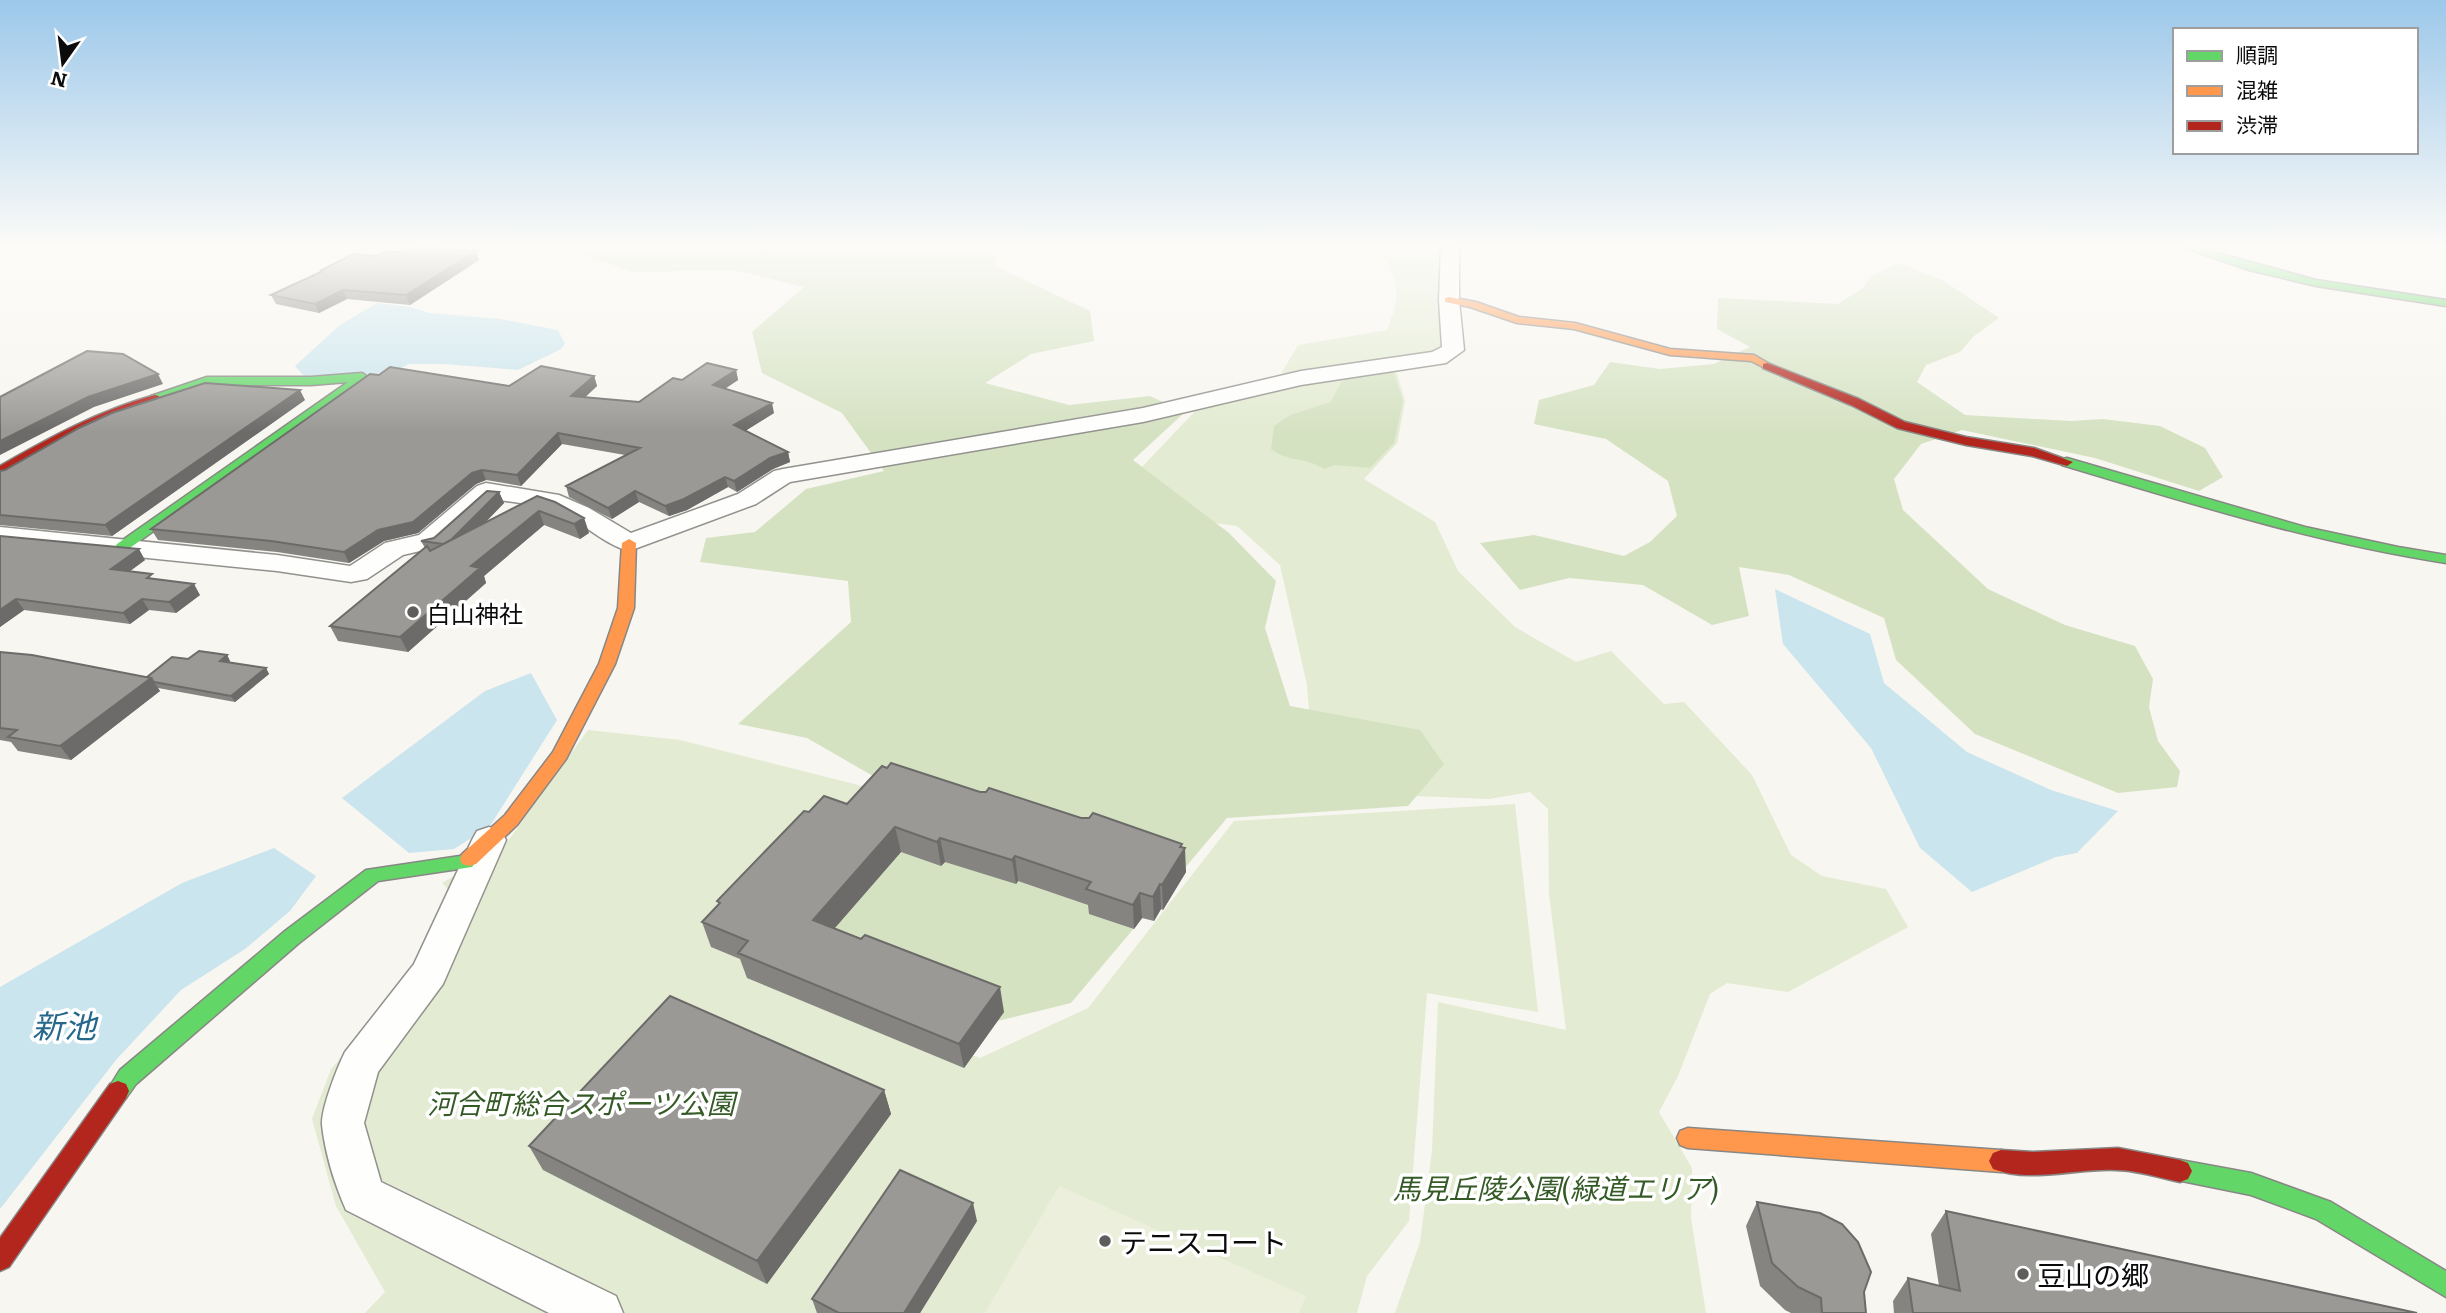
<svg xmlns="http://www.w3.org/2000/svg" width="2446" height="1313" viewBox="0 0 2446 1313" font-family="Literata,'Noto Sans JP',serif">
<rect width="100%" height="100%" fill="#f8f6f0"/>
<path fill="#e3ebd2" d="M1377,248H1444L1447,349L1394,363L1405,401L1397,443L1364,479L1435,522L1458,571L1515,627L1576,662L1611,651L1664,704L1684,702L1752,775L1791,855L1822,876L1886,889L1908,927L1788,992L1727,983L1710,994L1678,1076L1659,1112L1692,1168L1691,1218L1706,1313H1395L1420,1242L1432,1151L1438,1002L1566,1030L1549,894L1548,809L1530,792L1489,799L1315,792L1307,685L1280,565L1237,526L1103,508L1200,406L1272,389L1298,345L1387,330C1401,295 1401,279 1377,248Z
M588,730L680,740L886,792L752,980L980,1058L1088,1008L1234,821L1515,804L1538,1012L1427,993L1409,1221L1367,1276L1357,1313H365L385,1292L336,1206L312,1119L331,1069L404,987L451,892L442,883L503,848Z"/>
<path fill="#d5e2c2" d="M574,248H999L995,266L1090,311L1094,341L1031,354L985,383L1069,405L1150,396L1185,412L1133,460L1229,533L1276,581L1265,628L1290,706L1420,730L1444,764L1408,806L1227,818L1071,1003L973,1027L780,968L913,799L807,738L738,724L851,622L848,581L700,562L706,538L755,532L806,489L884,471L842,413L762,373L752,332L804,287L734,270L633,272L573,251Z
M1899,263L1944,281L1999,318L1974,336L1960,352L1926,365L1917,382L1965,415L2070,421L2103,419L2160,426L2205,448L2223,477L2199,491L2095,458L1962,430L1921,444L1894,479L1903,510L1988,589L2065,625L2135,646L2153,679L2149,707L2158,741L2180,771L2177,787L2118,793L1975,734L1896,660L1884,618L1789,575L1739,567L1749,616L1712,625L1643,585L1569,578L1520,590L1480,543L1534,535L1624,556L1650,542L1677,516L1668,481L1606,439L1534,424L1539,400L1594,385L1610,362L1660,369L1714,364L1750,347L1717,329L1718,298L1838,304L1863,288L1871,276Z
M1393,370L1403,401L1394,443L1370,468L1335,465L1324,469C1306,457 1287,462 1271,449L1274,426L1290,415L1331,402L1341,382L1349,378Z"/>
<path fill="#ecefdc" d="M1059,1186L1306,1296L1299,1313H985Z"/>
<path fill="#cae5ee" d="M377,303L410,307L429,313L500,319L558,330L565,344L561,349L518,370L444,364H409L392,373L304,376L295,366L340,325Z
M1775,589L1870,634L1884,683L1967,752L2051,790L2118,811L2077,853L2056,857L1972,892L1920,848L1871,748L1783,644Z
M531,673L557,720L490,826L454,849L409,853L342,798L485,691Z
M274,848L316,876L290,911L245,949L181,990L116,1060L0,1209V987L182,883Z"/>
<g fill="none" stroke-linecap="round" stroke-linejoin="round">
<g stroke="#92918e" stroke-width="3">
<path id="street" d="M1441,248H1459V300L1464,350L1446,363L1301,385L1143,422L790,482L756,504L629,551C608,546 591,529 571,519C546,505 519,503 491,499L437,547L403,555L367,579L351,582L277,571L0,543V527L277,555L350,566L385,543L419,535L477,486L486,483L559,495L589,508L631,533L738,494L774,471L783,469L1143,408L1301,371L1432,352L1442,347L1439,300Z
M489,827L501,831L506,840L443,984L378,1072L364,1123L381,1182L616,1296L623,1313H549L346,1210C335,1185 325,1153 322,1125C321,1109 337,1068 345,1052L414,964L472,840L477,831Z"/>
</g>
<g stroke="#888785" stroke-width="3">
<path id="fast" d="M2185,248H2200L2316,280L2446,300V306L2316,286L2249,270Z
M362,373L368,377L366,379L127,550H117L115,547L117,544L348,382L311,385H208L155,403L151,402V396L207,377H311Z
M2067,458L2305,527L2398,547L2446,555V563C2315,543 2189,503 2062,465V459Z
M469,852L476,854L478,859L472,867L378,881L299,943L136,1084L126,1098L118,1101L110,1098L107,1091L120,1070L285,931L366,870L460,856Z
M2180,1160L2251,1173L2331,1202L2446,1271V1297L2316,1219L2251,1195L2172,1179L2168,1171L2172,1163Z"/>
</g>
<g stroke="#888785" stroke-width="3">
<path id="slow" d="M1449,297L1476,302L1519,317L1575,323L1670,349L1754,355L1773,366L1767,369L1751,361L1670,355L1574,329L1517,323L1470,307L1445,302V298Z
M629,539L636,543L634,608L615,664L566,759L517,825L476,864L469,866L462,864L460,859L462,854L505,815L553,752L599,664L618,608L622,543Z
M1688,1128L2001,1150L2009,1153L2013,1161L2009,1169L2001,1172L1688,1148L1680,1145L1677,1138L1680,1131Z"/>
</g>
<g stroke="#888785" stroke-width="3">
<path id="jam" d="M1767,363L1859,399L1905,422L1966,437L2034,448L2073,462L2067,466L2032,456L1966,445L1897,428L1851,405L1763,368V364Z
M155,395L159,396V402L99,425L0,475V466C49,438 100,410 155,395Z
M118,1081L126,1084L129,1091L126,1098L9,1267L0,1271V1238L110,1084Z
M2118,1148L2180,1160L2188,1163L2192,1171L2188,1179L2180,1182C2160,1178 2137,1170 2116,1170C2077,1168 2030,1183 1993,1169L1989,1161L1993,1153L2001,1150L2033,1152Z"/>
</g>
<use href="#street" fill="#fefefd" fill-rule="evenodd"/>
<use href="#fast" fill="#63d668" fill-rule="evenodd"/>
<use href="#slow" fill="#ff974d" fill-rule="evenodd"/>
<use href="#jam" fill="#b3261e" fill-rule="evenodd"/>
</g>
<path fill="#858481" d="M377,256L479,260L410,305L347,299L319,313L276,304L271,295L321,272L320,271Z
M736,370L738,380L725,388L774,413L745,431L788,452L790,462L773,469L737,492L728,487L687,510L669,516L639,502L612,519L569,497L566,486L625,455L562,444L521,486L486,480L476,484L418,533L384,541L349,563L277,552L158,540L151,529L509,386L594,376L597,386L585,397L639,402L682,380Z
M305,400L112,536L0,525V471Z
M499,492L504,503L485,523L537,496L584,518L589,533L580,539L544,525L484,576L486,583L408,652L338,641L330,626L425,548L421,541L434,538Z
M0,536L145,560L130,571L155,579L200,595L176,613L149,610L130,624L24,610L0,627Z
M0,652L147,677L188,659L227,655L230,661L229,662L266,668L269,674L235,702L158,688L160,691L71,760L18,751L11,742L0,740Z
M980,792L1081,818L1182,847L1186,872L1163,910L1161,909L1154,921L1142,918L1134,929L1089,914L1088,905L1018,881L1016,884L945,862L941,866L901,852L834,929L1004,1012L964,1068L747,978L740,959L711,947L702,922L719,904L717,901L809,812L847,804Z
M884,1090L891,1114L767,1284L543,1170L529,1146Z
M1757,1202L1864,1292L1866,1313H1791L1785,1310L1760,1286L1746,1226Z
M1946,1211L2417,1313H1894L1893,1301L1908,1278L1939,1286L1931,1234Z
M977,1221L920,1313H817L812,1299Z"/>
<path fill="#6c6b69" d="M476,251L479,260L410,305L406,295Z
M343,290L347,299L319,313L315,304Z
M736,370L738,380L716,395L713,385Z
M158,374L163,384L94,407L0,455V441L88,397Z
M594,376L597,386L575,407L571,396Z
M300,390L305,400L112,536L105,525Z
M772,403L774,413L737,436L734,425Z
M558,433L562,444L521,486L517,475Z
M788,452L790,462L773,469L737,492L734,481L770,458Z
M482,470L486,480L476,484L418,533L384,541L349,563L344,552L472,473Z
M725,477L728,487L687,510L669,516L665,506Z
M635,491L639,502L612,519L608,508Z
M499,492L504,503L452,556L447,545Z
M539,511L544,525L484,576L486,583L408,652L400,637L471,566Z
M584,518L589,533L580,539L574,524Z
M139,549L145,560L118,580L111,569Z
M194,584L200,595L176,613L169,602Z
M16,599L24,610L0,627V610Z
M142,599L149,610L130,624L123,613Z
M227,655L230,661L223,667L220,661Z
M266,668L269,674L235,702L231,696Z
M151,678L160,691L71,760L60,746Z
M895,827L901,852L820,945L813,920Z
M940,838L945,862L941,866L937,842Z
M1182,844V852L1185,848L1186,872L1163,910L1162,885Z
M1015,856L1018,881L1016,884L1012,860Z
M1160,884L1161,909L1154,921L1153,897Z
M1140,893L1142,918L1134,929L1133,905Z
M1000,987L1004,1012L964,1068L959,1044Z
M884,1090L891,1114L767,1284L757,1261Z
M973,1203L977,1221L920,1313H904Z"/>
<path fill="#9b9996" stroke="#6c6b69" stroke-width="2" d="M412,248H437L476,251L406,295L343,290L315,304L271,295L323,271H320L353,254L377,256L385,251L404,253Z
M87,351L123,354L158,374L88,397L0,441V397Z
M707,363L736,370L713,385L772,403L734,425L788,452L770,458L734,481L725,477L684,499L665,506L635,491L608,508L566,486L640,448L558,433L517,475L482,470L472,473L413,522L378,530L344,552L271,541L151,529L370,374L379,375L390,367L509,386L541,366L594,376L571,396L639,402L673,378L682,380Z
M205,383L300,390L105,525L0,515V471L5,470L79,428L112,413Z
M487,491L499,492L452,539L443,544L421,541L434,538Z
M537,496L555,502L584,518L574,524L539,511L471,566L480,568L400,637L330,626L427,546L430,551Z
M0,536L139,549L111,569L152,574L147,578L194,584L169,602L142,599L123,613L16,599L0,610Z
M199,651L227,655L220,661L266,668L231,696L154,682L151,678L147,677L172,657L188,659Z
M0,652L32,655L151,678L60,746L8,737L17,730L0,728Z
M891,763L980,792H986L989,788L1081,818H1089L1093,813L1182,844L1180,847L1185,848L1162,885L1160,884L1153,897L1140,893L1133,905L1086,889L1091,882L1015,856L1012,860L940,838L937,842L895,827L813,920L861,939L865,935L1000,987L959,1044L738,953L748,941L702,922L720,903L717,901L804,811L809,812L824,796L847,804L882,766L887,768Z
M670,996L884,1090L757,1261L529,1146Z
M900,1170L973,1203L904,1313H839L812,1299Z
M1757,1202L1820,1213L1842,1224L1858,1242L1871,1272L1864,1292L1866,1313H1822L1821,1298L1798,1287L1772,1263Z
M1946,1211L2417,1313H1913L1908,1278L1960,1291Z"/>
<linearGradient id="sky" x2="0" y2="1"><stop stop-color="#9cc8ea"/><stop offset="0.57" stop-color="#fcfbf8"/><stop offset="1" stop-color="#fcfbf8" stop-opacity="0"/></linearGradient>
<rect width="2446" height="432" fill="url(#sky)"/>
<g fill="#5e5d5b" stroke="#fff" stroke-width="2.5">
<circle cx="413" cy="612" r="7"/>
<circle cx="1105" cy="1241" r="7"/>
<circle cx="2023" cy="1274" r="7"/>
</g>
<g text-anchor="middle" dominant-baseline="central" stroke-width="7" stroke-linejoin="round" paint-order="stroke">
<g font-size="24" fill="#0b0b0b" stroke="#fff" text-anchor="start">
<text x="427" y="612">白山神社</text>
</g>
<g font-size="28" font-style="italic" fill="#345a25" stroke="#fff">
<text x="581" y="1102">河合町総合スポーツ公園</text>
<text x="1556" y="1187">馬見丘陵公園(緑道エリア)</text>
</g>
<g font-size="28" fill="#0b0b0b" stroke="#fff" text-anchor="start">
<text x="1119" y="1241">テニスコート</text>
<text x="2037" y="1274">豆山の郷</text>
</g>
<g font-size="32" font-style="italic" fill="#26688c" stroke="#fff">
<text x="64" y="1024">新池</text>
</g>
</g>
<rect x="2173" y="28" width="245" height="126" fill="#ffffff" stroke="#9d9d9d" stroke-width="2"/>
<rect x="2187" y="51" width="35" height="10" fill="#63d668" stroke="#9d9d9d" stroke-width="2"/>
<text x="2236" y="63" font-size="21" fill="#0b0b0b">順調</text>
<rect x="2187" y="86" width="35" height="10" fill="#ff974d" stroke="#9d9d9d" stroke-width="2"/>
<text x="2236" y="98" font-size="21" fill="#0b0b0b">混雑</text>
<rect x="2187" y="121" width="35" height="10" fill="#b3261e" stroke="#9d9d9d" stroke-width="2"/>
<text x="2236" y="133" font-size="21" fill="#0b0b0b">渋滞</text>
<g transform="translate(63 63) rotate(194)" stroke="#ffffff" stroke-width="5" paint-order="stroke">
<path d="M0-5L12 26L0 18L-12 26Z" fill="#0b0b0b"/>
<text y="-10" font-size="19" font-weight="bold" text-anchor="middle" fill="#0b0b0b">N</text>
</g>
</svg>
